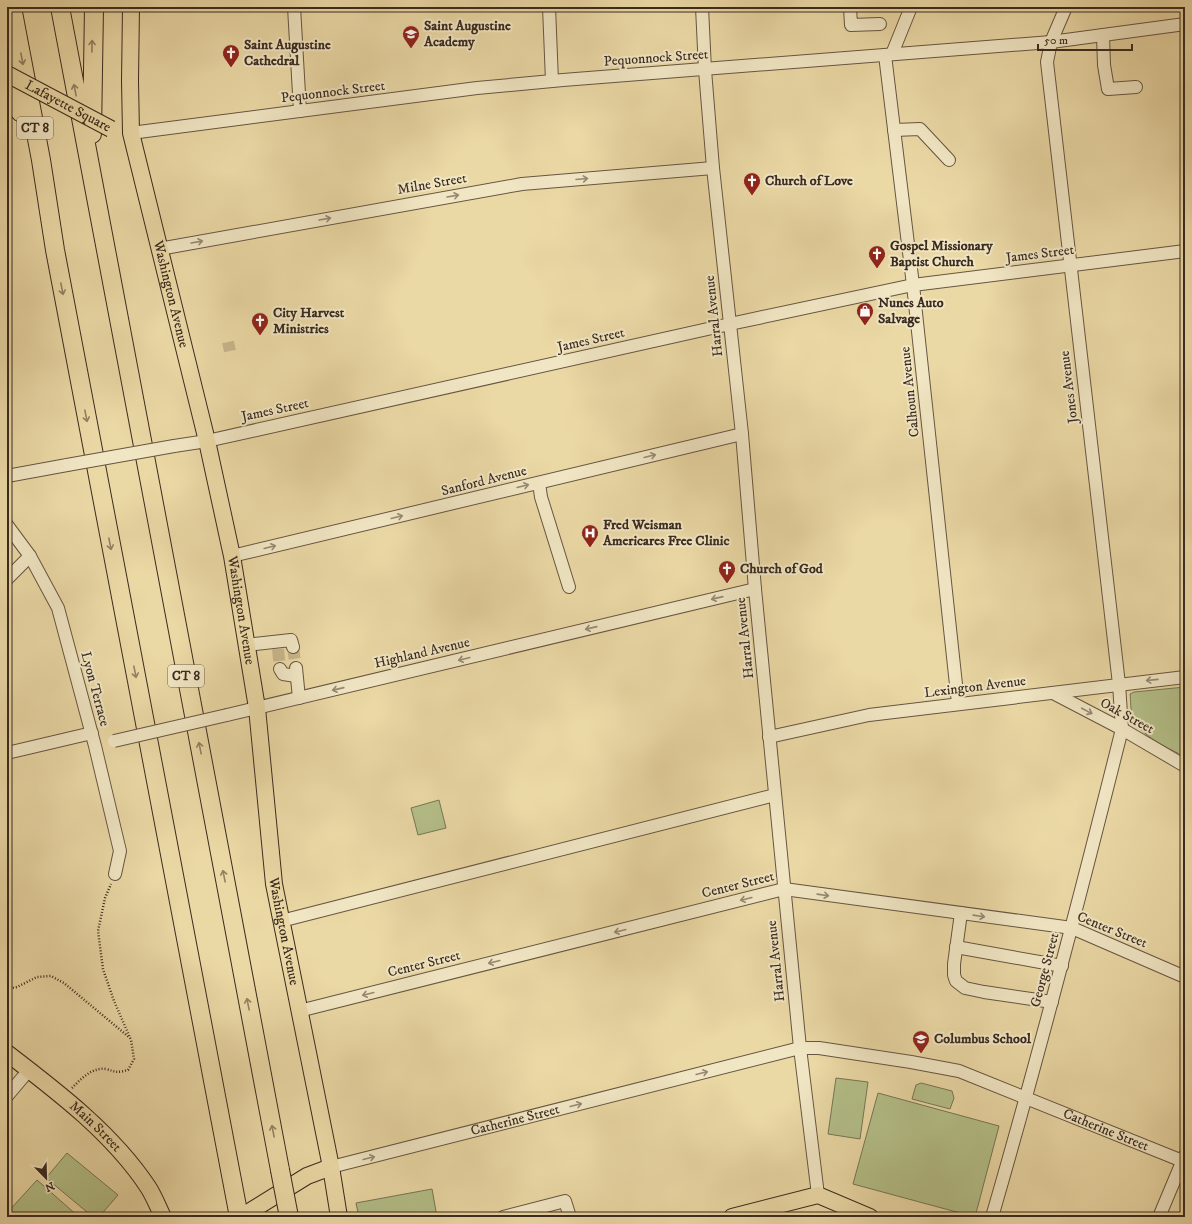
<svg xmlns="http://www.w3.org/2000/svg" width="1192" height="1224" viewBox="0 0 1192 1224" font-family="'IM FELL DW Pica',serif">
<rect width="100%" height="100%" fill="#ead8a5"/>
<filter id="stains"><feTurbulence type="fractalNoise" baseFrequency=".005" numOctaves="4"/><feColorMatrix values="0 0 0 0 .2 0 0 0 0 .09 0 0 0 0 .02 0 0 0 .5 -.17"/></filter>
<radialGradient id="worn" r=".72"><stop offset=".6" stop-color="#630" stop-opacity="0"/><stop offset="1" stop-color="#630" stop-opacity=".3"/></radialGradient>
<path fill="#b4bf88" stroke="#777554" d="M1185,687V757C1169,748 1139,736 1133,717C1130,710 1131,701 1130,694L1134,692Z
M439,800L446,828L418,835L411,808Z
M836,1078L868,1082L860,1139L828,1134Z
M921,1083L952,1091L954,1098L950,1109L912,1099L916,1085Z
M878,1093L999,1126L975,1217L853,1184Z
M67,1153L118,1195L99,1217H93L46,1178Z
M37,1180L79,1217H7V1213Z
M432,1189L437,1217H359L356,1203Z"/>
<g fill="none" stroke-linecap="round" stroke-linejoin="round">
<path stroke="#c7b58a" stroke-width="12" stroke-dasharray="12 6" stroke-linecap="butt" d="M228,342L230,351
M293,647L296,668
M278,649L280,669"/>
<g stroke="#665641" stroke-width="14">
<g id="minor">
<path d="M294,7L300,111"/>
<path d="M549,7L552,81"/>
<path d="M702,7L705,70L713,168L742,434L755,589L800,1048L818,1195"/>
<path d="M850,7L851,25L880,24"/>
<path d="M1103,35L1104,65L1108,89L1136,87"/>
<path d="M892,54L911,7"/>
<path d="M885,55L913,285L958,703"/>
<path d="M894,130L920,129L949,160"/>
<path d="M131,133L477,88L563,80L1051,42L1185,24"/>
<path d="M159,249L522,184L713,168"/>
<path d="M174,446L207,441L730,324L913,285L1185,251"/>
<path d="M7,476L67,465"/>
<path d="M539,483L541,497L569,587"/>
<path d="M7,525L30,556L58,608L95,746L120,851L115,874"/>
<path d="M232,556L742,434"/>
<path d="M7,579L30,556"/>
<path d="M246,645L291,640L293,647"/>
<path d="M296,668L299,698"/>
<path d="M280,669L283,674L296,676"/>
<path d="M1053,693L1122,729L1185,766"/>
<path d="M227,715L755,589"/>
<path d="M769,737L869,715L1185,677"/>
<path d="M7,753L92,733"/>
<path d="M961,913L954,964V975L956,981L965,988L984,992L1052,1002"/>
<path d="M281,921L775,795"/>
<path d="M956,947L1062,966"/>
<path d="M299,1011L784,889L1072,928L1185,977"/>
<path d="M7,1096L29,1070"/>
<path id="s1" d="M331,1167L800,1048H819L911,1062L959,1071L1185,1162"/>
<path d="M503,1217L565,1201L570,1217"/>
<path d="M992,1217C1039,1055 1081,893 1122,729L1119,684L1047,62L1051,42L1066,7"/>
<path d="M1159,1217L1185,1155"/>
</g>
</g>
<g stroke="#3a2b20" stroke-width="18">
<g id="major">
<path id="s2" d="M131,7L130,81L131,133L207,441L232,556L257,708L274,884L331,1167L339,1217"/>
<path id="s3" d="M7,1053C58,1092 113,1134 148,1187C154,1196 158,1207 163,1217"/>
<path d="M241,1217L307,1176L331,1167"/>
<path d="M732,1217L818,1195L870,1217"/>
</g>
</g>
<g stroke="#3a2b20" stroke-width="20">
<path id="highway" d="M12,7L41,160L55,250L239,1217
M60,7L280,1170
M7,56L20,112
M92,134L94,7"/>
</g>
<path stroke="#3a2b20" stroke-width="2.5" stroke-dasharray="1 2" stroke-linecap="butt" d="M7,989L17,987L37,977L51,976L64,983L130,1038
M72,1088C81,1079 92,1067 106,1069C116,1072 117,1073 128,1070L134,1059L131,1040L114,1001L103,969L98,931L105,898L111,884"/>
<use href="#minor" stroke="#f1e6c4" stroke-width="12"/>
<use href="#major" stroke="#ead8a5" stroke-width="16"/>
<use href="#highway" stroke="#ead8a5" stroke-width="18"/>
<g stroke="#665641" stroke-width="14" stroke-linecap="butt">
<path id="minor-bridge" d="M67,465L174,446
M114,741L227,715"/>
</g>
<g stroke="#3a2b20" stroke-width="18" stroke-linecap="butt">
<g id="major-bridge">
<path id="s4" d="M7,74L111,129"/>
</g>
</g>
<g stroke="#3a2b20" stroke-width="20" stroke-linecap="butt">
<path id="highway-bridge" d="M280,1170L289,1217"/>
</g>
<use href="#minor-bridge" stroke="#f1e6c4" stroke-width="12"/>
<use href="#major-bridge" stroke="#ead8a5" stroke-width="16"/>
<use href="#highway-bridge" stroke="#ead8a5" stroke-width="18"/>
</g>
<defs><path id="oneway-shaft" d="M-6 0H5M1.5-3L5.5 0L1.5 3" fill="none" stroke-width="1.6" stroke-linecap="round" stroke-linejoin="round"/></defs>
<g stroke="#928262">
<use href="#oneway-shaft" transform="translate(92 46) rotate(-89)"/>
<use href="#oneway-shaft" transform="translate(22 59) rotate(79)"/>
<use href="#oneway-shaft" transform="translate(75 90) rotate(-101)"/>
<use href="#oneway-shaft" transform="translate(62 289) rotate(79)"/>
<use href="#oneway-shaft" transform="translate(86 416) rotate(79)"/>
<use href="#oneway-shaft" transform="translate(110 544) rotate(79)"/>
<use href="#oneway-shaft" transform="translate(135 672) rotate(79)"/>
<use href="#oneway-shaft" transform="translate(200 748) rotate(-101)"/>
<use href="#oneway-shaft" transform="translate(224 876) rotate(-101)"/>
<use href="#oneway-shaft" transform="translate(248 1004) rotate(-101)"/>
<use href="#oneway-shaft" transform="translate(273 1131) rotate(-101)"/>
</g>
<g stroke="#968872">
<use href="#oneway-shaft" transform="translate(582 179) rotate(-5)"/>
<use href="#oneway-shaft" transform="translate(453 196) rotate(-10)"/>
<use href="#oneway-shaft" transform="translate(325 219) rotate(-10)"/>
<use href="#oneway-shaft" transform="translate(197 242) rotate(-10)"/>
<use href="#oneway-shaft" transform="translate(650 456) rotate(-14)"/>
<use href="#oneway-shaft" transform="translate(523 486) rotate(-14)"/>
<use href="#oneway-shaft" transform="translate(397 517) rotate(-14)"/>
<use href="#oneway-shaft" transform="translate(270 547) rotate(-14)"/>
<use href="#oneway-shaft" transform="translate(717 598) rotate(167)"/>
<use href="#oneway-shaft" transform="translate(591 628) rotate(167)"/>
<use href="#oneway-shaft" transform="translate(464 659) rotate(166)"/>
<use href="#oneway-shaft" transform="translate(1152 680) rotate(174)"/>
<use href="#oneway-shaft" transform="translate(338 689) rotate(167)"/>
<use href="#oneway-shaft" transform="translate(1087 711) rotate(28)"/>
<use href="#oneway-shaft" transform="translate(823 895) rotate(8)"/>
<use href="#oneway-shaft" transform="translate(746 899) rotate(166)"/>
<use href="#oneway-shaft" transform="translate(979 916) rotate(8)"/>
<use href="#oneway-shaft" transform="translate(620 931) rotate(166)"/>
<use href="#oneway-shaft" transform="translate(494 962) rotate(166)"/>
<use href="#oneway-shaft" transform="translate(368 994) rotate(166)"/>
<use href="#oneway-shaft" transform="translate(702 1073) rotate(-14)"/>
<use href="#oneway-shaft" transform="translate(576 1105) rotate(-14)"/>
<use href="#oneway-shaft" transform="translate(369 1158) rotate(-14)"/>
</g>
<defs>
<g id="school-pin" transform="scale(0.9)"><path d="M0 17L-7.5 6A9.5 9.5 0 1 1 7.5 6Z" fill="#8f2418" stroke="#f1e6c4"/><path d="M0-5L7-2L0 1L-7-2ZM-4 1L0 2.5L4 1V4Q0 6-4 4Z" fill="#fff"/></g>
<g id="church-pin" transform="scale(0.9)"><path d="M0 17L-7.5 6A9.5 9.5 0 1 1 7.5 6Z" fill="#8f2418" stroke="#f1e6c4"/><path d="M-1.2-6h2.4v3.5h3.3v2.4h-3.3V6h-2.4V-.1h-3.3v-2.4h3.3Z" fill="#fff"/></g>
<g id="shop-pin" transform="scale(0.9)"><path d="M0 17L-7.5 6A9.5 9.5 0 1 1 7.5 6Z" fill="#8f2418" stroke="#f1e6c4"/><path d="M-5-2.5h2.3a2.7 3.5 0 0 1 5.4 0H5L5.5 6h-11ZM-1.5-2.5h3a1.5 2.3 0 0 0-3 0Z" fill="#fff"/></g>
<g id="hospital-pin" transform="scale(0.9)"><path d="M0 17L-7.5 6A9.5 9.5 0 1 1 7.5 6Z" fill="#8f2418" stroke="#f1e6c4"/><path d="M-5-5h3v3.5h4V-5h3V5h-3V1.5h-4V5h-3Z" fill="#fff"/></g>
</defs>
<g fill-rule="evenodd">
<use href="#school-pin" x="411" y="34"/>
<use href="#church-pin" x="231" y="53"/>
<use href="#church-pin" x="752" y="181"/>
<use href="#church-pin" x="877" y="254"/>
<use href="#shop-pin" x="865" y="311"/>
<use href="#church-pin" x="260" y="321"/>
<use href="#hospital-pin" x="590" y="533"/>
<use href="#church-pin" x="727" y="569"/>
<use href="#school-pin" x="921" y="1039"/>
</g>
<g text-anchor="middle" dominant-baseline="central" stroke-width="4" stroke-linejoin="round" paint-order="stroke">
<g fill="#f1e6c4" stroke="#716351" stroke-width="1">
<rect x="17" y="117" width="36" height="22" rx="3"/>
<rect x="168" y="665" width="36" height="22" rx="3"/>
</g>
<g font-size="13" font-weight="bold" fill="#3a2b20">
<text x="35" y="128">CT 8</text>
<text x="186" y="676">CT 8</text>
</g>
<g font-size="14" font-weight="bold" fill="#3a2b20" stroke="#f1e6c4" text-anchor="start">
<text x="424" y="26">Saint Augustine<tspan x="424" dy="16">Academy</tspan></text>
<text x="244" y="45">Saint Augustine<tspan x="244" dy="16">Cathedral</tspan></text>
<text x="765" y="181">Church of Love</text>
<text x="890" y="246">Gospel Missionary<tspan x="890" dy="16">Baptist Church</tspan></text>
<text x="878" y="303">Nunes Auto<tspan x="878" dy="16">Salvage</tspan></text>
<text x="273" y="313">City Harvest<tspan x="273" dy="16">Ministries</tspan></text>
<text x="603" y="525">Fred Weisman<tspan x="603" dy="16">Americares Free Clinic</tspan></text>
<text x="740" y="569">Church of God</text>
<text x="934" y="1039">Columbus School</text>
</g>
<g font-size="14" fill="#3a2b20" stroke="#f1e6c4">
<text transform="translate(656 58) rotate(-4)">Pequonnock Street</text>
<text transform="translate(333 92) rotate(-7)">Pequonnock Street</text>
<text stroke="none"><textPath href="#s4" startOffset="69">Lafayette Square</textPath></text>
<text transform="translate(432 184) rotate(-10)">Milne Street</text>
<text transform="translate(1040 254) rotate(-7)">James Street</text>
<text stroke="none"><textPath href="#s2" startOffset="292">Washington Avenue</textPath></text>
<text transform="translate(714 316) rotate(-96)">Harral Avenue</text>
<text transform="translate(591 340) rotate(-13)">James Street</text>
<text transform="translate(1069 387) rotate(-97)">Jones Avenue</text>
<text transform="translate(910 392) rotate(-96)">Calhoun Avenue</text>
<text transform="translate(275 410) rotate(-12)">James Street</text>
<text transform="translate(484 481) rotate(-14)">Sanford Avenue</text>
<text stroke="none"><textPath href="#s2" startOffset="616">Washington Avenue</textPath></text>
<text transform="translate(745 638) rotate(-96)">Harral Avenue</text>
<text transform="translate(422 653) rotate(-13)">Highland Avenue</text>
<text transform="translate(975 687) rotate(-7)">Lexington Avenue</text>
<text transform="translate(95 689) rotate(75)">Lyon Terrace</text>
<text transform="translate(1127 716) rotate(29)">Oak Street</text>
<text transform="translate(738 885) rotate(-14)">Center Street</text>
<text transform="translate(1112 930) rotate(22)">Center Street</text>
<text stroke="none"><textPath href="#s2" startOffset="940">Washington Avenue</textPath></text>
<text transform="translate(776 961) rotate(-96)">Harral Avenue</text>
<text transform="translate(424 964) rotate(-14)">Center Street</text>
<text transform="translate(1045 970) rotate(-75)">George Street</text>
<text stroke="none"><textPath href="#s1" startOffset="190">Catherine Street</textPath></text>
<text stroke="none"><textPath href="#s3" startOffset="115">Main Street</textPath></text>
<text stroke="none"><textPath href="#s1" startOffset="803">Catherine Street</textPath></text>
</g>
</g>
<rect width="1192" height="1224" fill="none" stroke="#ead8a5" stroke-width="24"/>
<rect x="8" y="8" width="1176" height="1208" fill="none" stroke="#3a2b20" stroke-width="2"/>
<rect x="12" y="12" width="1168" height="1200" fill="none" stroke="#3a2b20"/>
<g transform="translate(46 1178) rotate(157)" stroke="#f1e6c4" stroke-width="3" paint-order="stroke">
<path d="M0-3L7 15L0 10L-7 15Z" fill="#3a2b20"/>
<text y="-6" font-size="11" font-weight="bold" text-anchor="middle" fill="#3a2b20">N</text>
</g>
<path d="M1038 44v6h94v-6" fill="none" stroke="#3a2b20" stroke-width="2"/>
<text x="1044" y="44" font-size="12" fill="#3a2b20" stroke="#f1e6c4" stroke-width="3" paint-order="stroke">50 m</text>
<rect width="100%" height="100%" filter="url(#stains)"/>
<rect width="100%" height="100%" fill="url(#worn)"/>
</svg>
